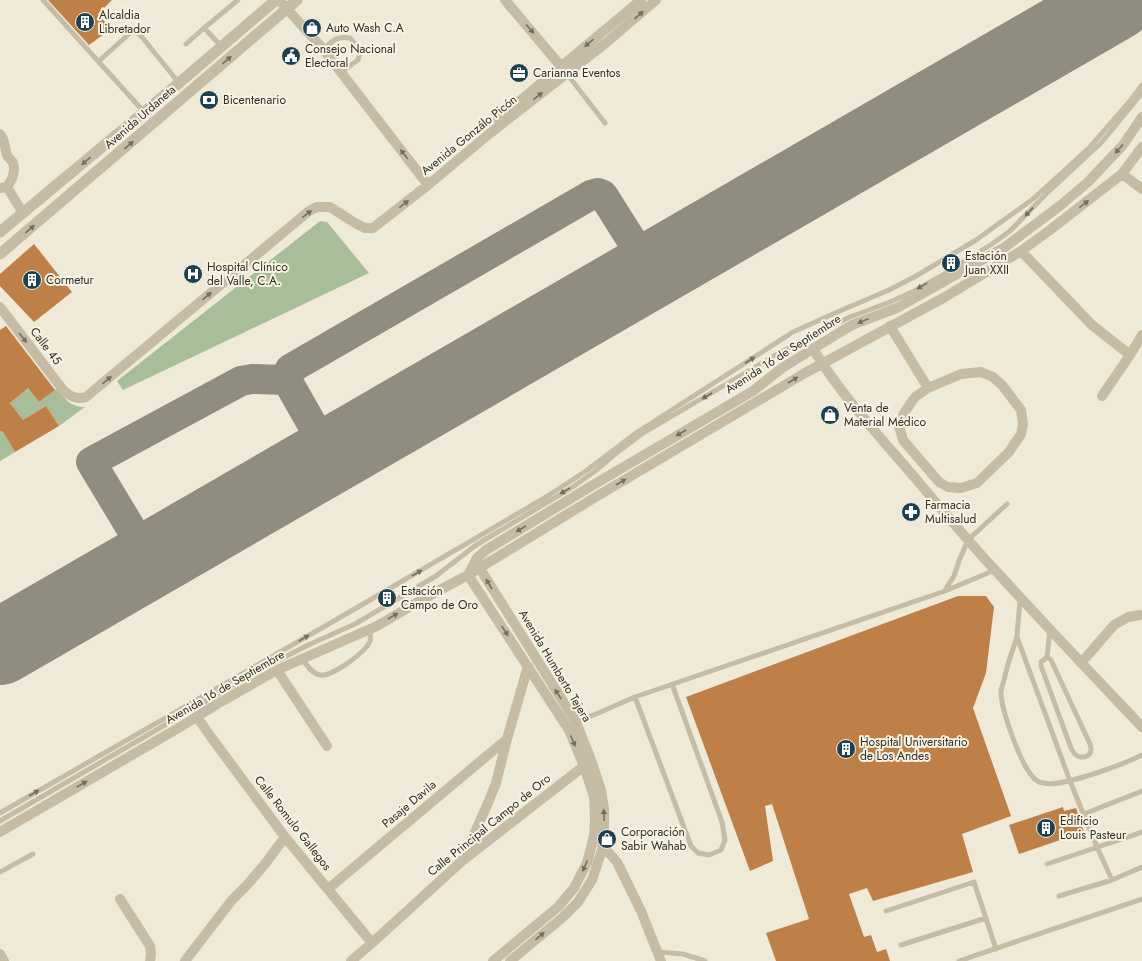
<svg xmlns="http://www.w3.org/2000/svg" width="1142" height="961" viewBox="0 0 1142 961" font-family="Jost,sans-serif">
<rect width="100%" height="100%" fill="#efead8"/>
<path fill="#a8bd99" d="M320,221L327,222L369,273L123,390L117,381Z
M28,388L39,402L57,388C65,399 70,407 85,407L59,426L46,406L23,420L10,403Z
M0,431L3,432L15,452L0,461Z"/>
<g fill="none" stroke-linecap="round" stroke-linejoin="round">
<path stroke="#908c7f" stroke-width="30" d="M330,456L287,380V375L290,369L591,195L598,193L603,195L651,271
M150,560L91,462L241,381L252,379L287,380"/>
<path stroke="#908c7f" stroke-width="76" d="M0,647L1116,2"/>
</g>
<path fill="#be8047" d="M48,0H112L98,14L111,29L89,45Z
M34,244L72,292L34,322L0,286V274Z
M6,326L55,390L39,402L28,388L10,403L23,420L46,406L59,426L15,452L3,432L0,431V330Z
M958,596H986L994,607L986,673L973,708L1011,816L962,834L973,872L873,901L867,888L849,894L864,937L871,935L877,952L886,949L890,961H776L766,933L809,919L772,804L765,806L773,861L750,871L686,697Z
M1063,807L1064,811L1076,808L1084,832L1019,854L1009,825Z"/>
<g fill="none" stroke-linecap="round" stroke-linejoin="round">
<path stroke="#c6bca5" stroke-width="5" d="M43,0L144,112
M186,44L204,28
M222,47L204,28L238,0
M323,49C333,41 336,36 350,38L356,45L360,53L358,60L341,72
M99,61L130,33L136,32L141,36L179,83
M567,74L605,123
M945,590L954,576L959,561L968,540L1007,504
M1020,599L1017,637L1070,781L1097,847L1112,880
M1017,637C1012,651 1007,666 1004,680C1003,684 1001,689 1001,692C1001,710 1021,765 1033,777C1035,780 1040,783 1043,783C1061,788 1124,764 1142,755
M1047,657L1041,662V666L1071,748C1072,750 1073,752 1075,754C1079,759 1090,758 1091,750C1091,749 1090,744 1090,744L1051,660L1047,657L1050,630
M302,659C307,665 312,674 320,675C332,677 366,652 370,641C371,638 370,633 369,629
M635,697L691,846L698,853L709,855L721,850L725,840L722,822L672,684
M575,723L635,697L945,591L995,570
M0,813L346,614L546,497L586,471L636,433L793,332L842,310L889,290L916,276L976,240L1033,199L1090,147L1130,101L1142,85
M1084,814L1142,791
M0,821L254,673L306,646L355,624L436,576L476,545L571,488L594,472L614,455L643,433L774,356L815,334L850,317L890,302L914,291L941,276L992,244L1010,231L1047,193L1102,142L1142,93
M1047,864L1142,832
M0,872L33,854
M1059,896L1112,880L1142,867
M886,911L974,882L996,949
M901,945L986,918
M658,952L683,954L705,961
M959,961L1142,899"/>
<path stroke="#c6bca5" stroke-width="10" d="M279,0L323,49L428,185
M505,0L564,70
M498,119L641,0
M0,134C6,141 4,147 7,155C8,158 12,160 13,163C16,171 12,180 7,187
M1122,174L1142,189
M0,188L7,187L23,213
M1021,251L1092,325L1130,355
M0,307L63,390C70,396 76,400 86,397L309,211L317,207H330L355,223L365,228H373L428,185L489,134L607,42L656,0
M890,326L928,388
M813,349C842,396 880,437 916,479C942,510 968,541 995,570C1043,623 1093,675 1142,727
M981,372L993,377L1002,385L1021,410L1023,424L1021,434L1009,452L977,483L961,488L948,487L939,482L903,440L899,426L904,413L915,397L928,388L961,374Z
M1102,396L1130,355L1142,335
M479,567L576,722L590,757L601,790L604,808V827L602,850L592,880L578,902L562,918L510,961
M468,575L477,558L486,550L593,485L753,391L782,368L829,339L852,325L897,308L1005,247L1061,205L1088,182L1123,145L1142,117
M468,575L569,730L584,766L594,797L595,818L594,836L587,863L574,888L558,907L493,961
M1081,663L1114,625L1128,617L1140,615
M277,670L327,746
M197,717L211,737L285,837L372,943
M0,832L180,727L219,703L277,670L377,626L423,599L468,575L594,498L805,373L945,297L1021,251L1050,230L1122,174L1142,147
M602,850L609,853L617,862L641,911L661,961
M463,859L488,803L496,783L507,739L528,666
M328,889L507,739
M120,899L150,946L151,954L150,961
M0,954L4,961
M185,961L232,900L247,885L265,864L285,837
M351,961L372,943L462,861L584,766L587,761"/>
<path stroke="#c6bca5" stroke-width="11" d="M0,232L179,83L276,0
M0,254L297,0"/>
</g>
<defs><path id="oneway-solid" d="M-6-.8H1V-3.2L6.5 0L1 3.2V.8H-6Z"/></defs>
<g fill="#756d5f">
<use href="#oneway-solid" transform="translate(639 15) rotate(-41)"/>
<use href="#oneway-solid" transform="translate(530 29) rotate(49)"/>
<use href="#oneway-solid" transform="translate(589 43) rotate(140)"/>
<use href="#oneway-solid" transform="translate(227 60) rotate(-41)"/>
<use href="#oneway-solid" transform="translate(538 96) rotate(-38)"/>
<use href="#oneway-solid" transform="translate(129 145) rotate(-41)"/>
<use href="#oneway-solid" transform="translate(1119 149) rotate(132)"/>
<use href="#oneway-solid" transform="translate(404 154) rotate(-128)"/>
<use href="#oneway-solid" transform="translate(86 161) rotate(140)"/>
<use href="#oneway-solid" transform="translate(404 204) rotate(-38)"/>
<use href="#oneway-solid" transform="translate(1084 204) rotate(-38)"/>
<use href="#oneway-solid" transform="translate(1029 212) rotate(133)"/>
<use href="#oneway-solid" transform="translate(307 214) rotate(-37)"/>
<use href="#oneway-solid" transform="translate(30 229) rotate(-40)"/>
<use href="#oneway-solid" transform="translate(922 286) rotate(151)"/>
<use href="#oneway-solid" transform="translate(207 296) rotate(-40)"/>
<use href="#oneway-solid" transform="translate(863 321) rotate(158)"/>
<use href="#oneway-solid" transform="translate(23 338) rotate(51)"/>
<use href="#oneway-solid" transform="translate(750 360) rotate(-33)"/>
<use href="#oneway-solid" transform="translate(107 380) rotate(-40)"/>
<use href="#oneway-solid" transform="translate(793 380) rotate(-31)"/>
<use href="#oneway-solid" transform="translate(707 396) rotate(150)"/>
<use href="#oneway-solid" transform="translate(681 433) rotate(150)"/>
<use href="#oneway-solid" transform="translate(621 482) rotate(-30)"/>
<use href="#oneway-solid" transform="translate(565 491) rotate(149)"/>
<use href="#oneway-solid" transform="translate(521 529) rotate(149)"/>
<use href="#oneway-solid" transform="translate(417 573) rotate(-30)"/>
<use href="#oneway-solid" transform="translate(489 584) rotate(-121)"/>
<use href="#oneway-solid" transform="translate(393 616) rotate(-30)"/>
<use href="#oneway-solid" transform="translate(505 631) rotate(57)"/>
<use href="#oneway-solid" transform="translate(304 638) rotate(-30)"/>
<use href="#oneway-solid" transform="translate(558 694) rotate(-122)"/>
<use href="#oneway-solid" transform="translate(573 741) rotate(67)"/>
<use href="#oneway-solid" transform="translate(82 784) rotate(-30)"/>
<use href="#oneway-solid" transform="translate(34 793) rotate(-30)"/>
<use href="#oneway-solid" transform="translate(604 815) rotate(-92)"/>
<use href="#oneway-solid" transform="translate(585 866) rotate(114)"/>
<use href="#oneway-solid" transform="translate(540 936) rotate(-40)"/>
</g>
<defs>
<g id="building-disc" transform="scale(1)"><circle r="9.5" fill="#1e4151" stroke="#f7f3e4"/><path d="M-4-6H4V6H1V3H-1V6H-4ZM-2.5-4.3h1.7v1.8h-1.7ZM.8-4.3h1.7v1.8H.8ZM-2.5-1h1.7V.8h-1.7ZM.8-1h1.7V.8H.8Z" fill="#fff"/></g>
<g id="shop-disc" transform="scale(1)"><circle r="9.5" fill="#1e4151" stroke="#f7f3e4"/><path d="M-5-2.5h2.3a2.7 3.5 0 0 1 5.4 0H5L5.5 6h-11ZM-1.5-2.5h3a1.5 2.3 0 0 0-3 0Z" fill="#fff"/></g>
<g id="civic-disc" transform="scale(1)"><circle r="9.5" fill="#1e4151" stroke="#f7f3e4"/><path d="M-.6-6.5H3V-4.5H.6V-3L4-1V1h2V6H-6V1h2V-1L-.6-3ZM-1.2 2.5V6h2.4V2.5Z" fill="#fff"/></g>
<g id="office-disc" transform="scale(1)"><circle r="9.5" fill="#1e4151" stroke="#f7f3e4"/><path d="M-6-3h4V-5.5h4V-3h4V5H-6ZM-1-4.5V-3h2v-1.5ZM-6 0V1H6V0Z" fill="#fff"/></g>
<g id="bank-disc" transform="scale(1)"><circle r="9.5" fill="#1e4151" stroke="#f7f3e4"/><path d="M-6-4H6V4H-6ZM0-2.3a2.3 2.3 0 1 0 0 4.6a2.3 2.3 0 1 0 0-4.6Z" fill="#fff"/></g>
<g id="hospital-disc" transform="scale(1)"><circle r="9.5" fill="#1e4151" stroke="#f7f3e4"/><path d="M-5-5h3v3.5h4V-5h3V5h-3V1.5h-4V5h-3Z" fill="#fff"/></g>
<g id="pharmacy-disc" transform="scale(1)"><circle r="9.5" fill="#1e4151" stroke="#f7f3e4"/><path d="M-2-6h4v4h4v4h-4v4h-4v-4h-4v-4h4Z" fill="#fff"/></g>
</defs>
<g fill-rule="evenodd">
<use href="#building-disc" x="85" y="22"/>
<use href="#shop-disc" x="312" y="28"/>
<use href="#civic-disc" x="291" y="56"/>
<use href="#office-disc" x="519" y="73"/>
<use href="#bank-disc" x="209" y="100"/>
<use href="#building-disc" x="951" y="263"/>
<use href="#hospital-disc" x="193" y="274"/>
<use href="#building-disc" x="32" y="280"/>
<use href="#shop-disc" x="830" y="415"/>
<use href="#pharmacy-disc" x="911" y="512"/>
<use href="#building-disc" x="387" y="598"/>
<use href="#building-disc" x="846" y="749"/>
<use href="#building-disc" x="1046" y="828"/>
<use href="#shop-disc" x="607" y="839"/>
</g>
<g text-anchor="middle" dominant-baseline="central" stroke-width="4" stroke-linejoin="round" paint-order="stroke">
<g font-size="12" fill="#322d26" stroke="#f7f3e4" text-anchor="start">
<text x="99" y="15">Alcaldia<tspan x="99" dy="14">Libretador</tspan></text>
<text x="326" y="28">Auto Wash C.A</text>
<text x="305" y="49">Consejo Nacional<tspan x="305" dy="14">Electoral</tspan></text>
<text x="533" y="73">Carianna Eventos</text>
<text x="223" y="100">Bicentenario</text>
<text x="965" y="256">Estación<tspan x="965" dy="14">Juan XXII</tspan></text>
<text x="207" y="267">Hospital Clínico<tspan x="207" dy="14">del Valle, C.A.</tspan></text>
<text x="46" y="280">Cormetur</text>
<text x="844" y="408">Venta de<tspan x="844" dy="14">Material Médico</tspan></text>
<text x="925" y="505">Farmacia<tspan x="925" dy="14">Multisalud</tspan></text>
<text x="401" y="591">Estación<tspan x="401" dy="14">Campo de Oro</tspan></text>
<text x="860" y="742">Hospital Universitario<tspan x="860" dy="14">de Los Andes</tspan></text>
<text x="1060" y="821">Edificio<tspan x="1060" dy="14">Louis Pasteur</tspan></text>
<text x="621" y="832">Corporación<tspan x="621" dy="14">Sabir Wahab</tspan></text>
</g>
<g font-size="12" fill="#322d26" stroke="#f7f3e4">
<text transform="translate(140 117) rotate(-41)">Avenida Urdaneta</text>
<text transform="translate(469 135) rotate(-39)">Avenida Gonzálo Picón</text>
<text transform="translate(46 346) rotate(53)">Calle 45</text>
<text transform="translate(783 354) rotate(-33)">Avenida 16 de Septiembre</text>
<text transform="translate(555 666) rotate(59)">Avenida Humberto Tejera</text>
<text transform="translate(225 687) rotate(-30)">Avenida 16 de Septiembre</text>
<text transform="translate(409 804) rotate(-40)">Pasaje Davila</text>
<text transform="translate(293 823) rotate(52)">Calle Romulo Gallegos</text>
<text transform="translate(489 825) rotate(-39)">Calle Principal Campo de Oro</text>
</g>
</g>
</svg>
